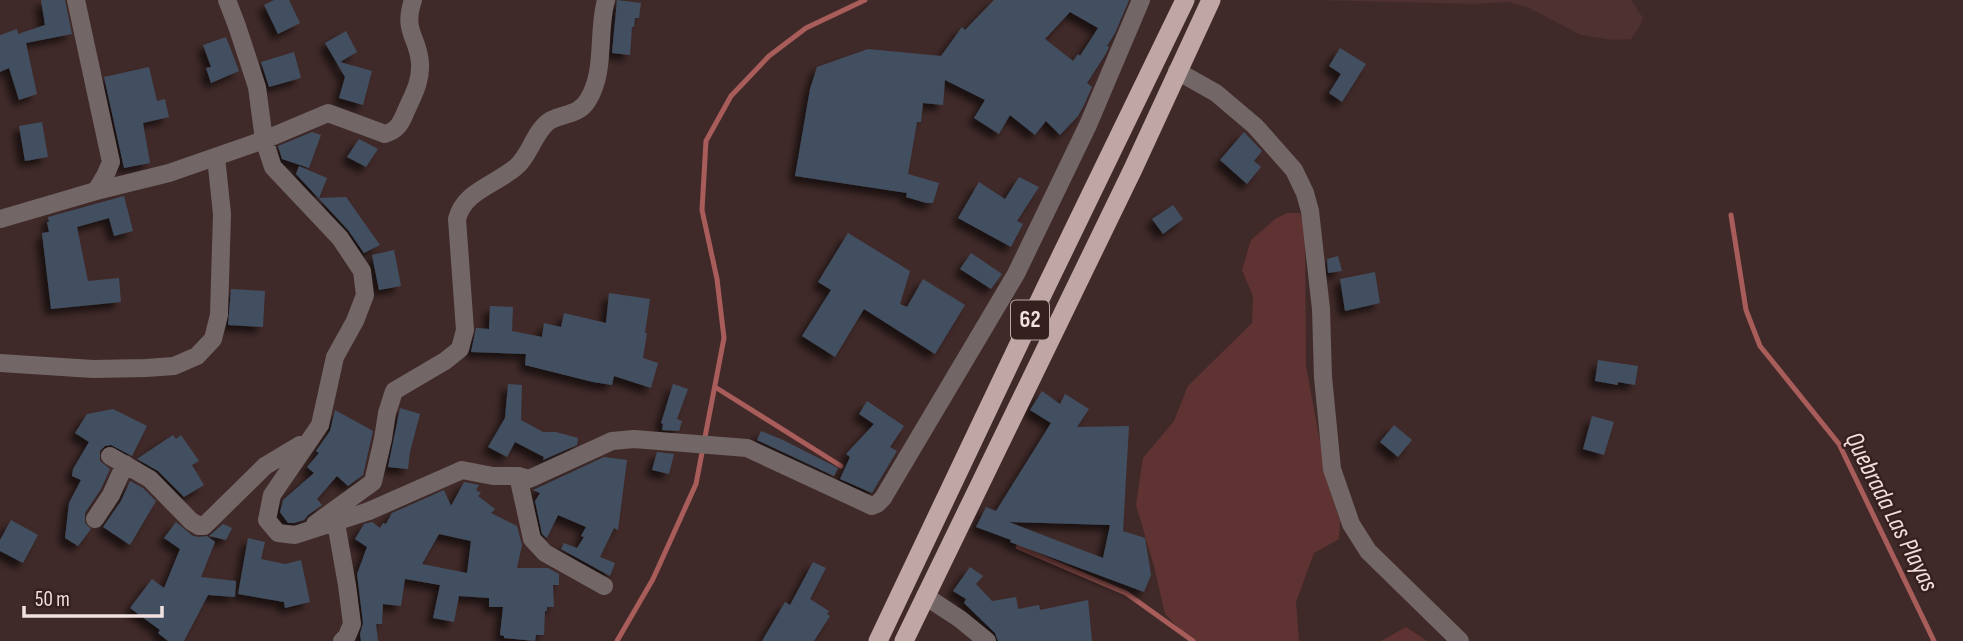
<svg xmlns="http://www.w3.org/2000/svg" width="1963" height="641" viewBox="0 0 1963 641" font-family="'Sofia Sans Condensed',sans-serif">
<defs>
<filter id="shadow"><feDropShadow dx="-6" dy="6" stdDeviation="3.5" flood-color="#0009"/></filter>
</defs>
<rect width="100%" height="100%" fill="#402a29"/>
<path fill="#4e3130" d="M1316,0H1631L1643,18L1638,29L1631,39L1613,40L1581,35L1529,8L1508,2L1473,4Z"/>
<path fill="#5f3331" d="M1287,213H1300L1305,227L1306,366L1328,485L1340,521L1339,539L1314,553L1296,602L1299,641H1192L1165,614L1154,566L1136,505L1143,458L1174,421L1188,386L1252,323L1253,296L1242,270L1251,240L1275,219Z
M1406,627L1427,641H1381Z"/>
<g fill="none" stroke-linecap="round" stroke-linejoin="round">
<path stroke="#a85d5a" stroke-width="5" d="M1731,215L1746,310L1760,346L1839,444L1934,641
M715,387L841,466
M1018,547L1126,593L1193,641
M617,641L653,579L696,484L724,338L717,279L702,210L706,141L731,96L769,56L806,28L865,0"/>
</g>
<path fill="#424f60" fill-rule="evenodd" filter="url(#shadow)" d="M41,0H65L72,34L26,43L37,94L19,100L9,68L0,72V35L17,29L18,34L45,25Z
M274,0H289L300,23L278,34L264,5Z
M617,0L641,3L639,18H635L634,27H632L630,55L612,53Z
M994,0H1129L1115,33L1107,46L1109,47L1105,55L1087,83L1092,87L1084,105L1078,116L1060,135L1046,121L1035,135L1010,115L999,134L974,118L985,100L945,80L943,105L923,103L921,122H917L908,174L939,183L933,203H926L906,197L907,193L795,176L810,89L817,67L868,49L941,56L962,27L965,30ZM1070,12L1098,28L1080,56L1078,54L1073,61L1045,39Z
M346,31L357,52L340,62L372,71L363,105L339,98L345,77L325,43Z
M226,37L239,71L211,83L206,68L211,67L203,45Z
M1340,48L1366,64L1342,102L1329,93L1341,74L1329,66Z
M294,52L301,78L269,87L261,62Z
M149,67L157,101L165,99L169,117L143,123L150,163L124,168L104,77Z
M42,122L48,157L25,161L19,126Z
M312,132L321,135L309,168L282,159L278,146Z
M1244,132L1262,151L1254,161L1261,167L1247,184L1220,160Z
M359,139L378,149L366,167L347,157Z
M299,166L327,178L319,198L346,197L380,245L364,253L348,230L296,174Z
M1019,177L1039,187L1017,221L1023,224L1011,247L958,218L979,182L1005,199Z
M124,196L133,231L114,236L109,218L77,227L88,281L119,278L121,302L51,309L42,233L49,232L47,222H49L48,217Z
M1173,205L1183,219L1163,234L1152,219Z
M848,233L910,271L900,304L907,307L923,279L965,305L935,354L864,309L835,357L802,336L831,290L818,282Z
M394,250L401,286L379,290L372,255Z
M971,253L1002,274L991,289L960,269Z
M1338,256L1342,271L1328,273L1327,259Z
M1375,272L1380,303L1345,311L1340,279Z
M231,289L265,291L263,327L228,325Z
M609,293L650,299L645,333H647L643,358L658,363L651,388L614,376L612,385L593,382L525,365L526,354L471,352L476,328L489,329L490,306L513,307L512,331L542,337L544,323L561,327L564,313L606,323Z
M1598,360L1638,366L1635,385L1618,382V385L1595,381Z
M508,384L522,385L521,420L543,432H556L578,438L577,445L543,460L544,457L515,442L507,457L488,447L505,418Z
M673,384L688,389L677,419L682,421L679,431L662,430L663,424L661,423Z
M1042,391L1060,404L1065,394L1089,409L1077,427L1129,426L1123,531L1145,538L1151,575L1144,592L1010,542L1011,540L976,527L986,507L996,511L1051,423L1030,410ZM1009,522L1110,525L1103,558Z
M867,401L904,426L890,447L897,451L872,493L840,479L850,457L846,454L874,424L859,414Z
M400,408L420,414L410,452L408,469L388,467Z
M113,409L147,426L132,456L111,445L105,446L100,451V461L110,469L101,489L85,513V523L91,529L78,546L65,538L69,503L81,480L72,476L73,469L89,442L75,433L87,414Z
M335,410L373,431L363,475L348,486L337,476L317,499L322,505L308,515L304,520L294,523H288L280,512L283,500L314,473L307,467L319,453L316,451L330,431Z
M1592,416L1614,422L1604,455L1583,449Z
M1394,425L1412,440L1398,457L1380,442Z
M761,431L783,440L838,468L834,476L757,440Z
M173,435L176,439L181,435L199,461L192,465L204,485L184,497L158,471L137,459Z
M657,452L674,454L669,474L652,470Z
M604,457L627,460L618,530L614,528L600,557L615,563L610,576L561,549L564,543L577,548L584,537L581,536L586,527L558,515L547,538L542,534L535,501L540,493L533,490Z
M130,481L143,488L156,501L130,545L103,527L121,501Z
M464,482L479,485L476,490L481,493L478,496L495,509L491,513L517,526L522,545L517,568H548L559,574V585H553L554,607H547V611H545L544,635H536L535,641L504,638V636L500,635L503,607H489V598L459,596L454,622L433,618L440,585L405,579L401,606L383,604L382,624H376L378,641H361L360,634L363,623L357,574L367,547L355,539L364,524L372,522L380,528L383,523L386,524L392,513L444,490L451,506ZM439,534L471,541L467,573L422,564Z
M11,520L38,535L23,563L0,551V540Z
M176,522L193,536L199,537L207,536L215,542L201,577L236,581L235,597L208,595L184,641H168L158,633L160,630L130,608L152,579L164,588L180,549L164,538Z
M223,524L232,528L226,540L209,536Z
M248,538L265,542L261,559L285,564L301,560L310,602L285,608L284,602L238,594Z
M813,562L826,568L810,599L829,611L827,614L830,616L814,641H762L785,602L790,605Z
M970,567L983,576L976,584L992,601L1016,597L1018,609L1039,605L1040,610L1088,600L1092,641H998L995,633L964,603L966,599L953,591Z"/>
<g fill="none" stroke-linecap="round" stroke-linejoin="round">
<path stroke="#726766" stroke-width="18" d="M0,219L96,191L169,173L264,140
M369,511L462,470L493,476H518L529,479L612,441L634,439L747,448L872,506L877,504L883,498L1016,274L1088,125L1141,0
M925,596L960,619L987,641"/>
<path stroke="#726766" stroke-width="18" d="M76,0L111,162L105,176L96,191
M227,0L237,26L257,87L264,140L273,167L340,238L362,271L365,295L355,321L335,357L320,425L272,495L267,520L278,533L295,535L369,511
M1177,71L1216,93L1255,126L1294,170L1305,193L1310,211L1321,309L1323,377L1332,469L1351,524L1368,551L1460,641
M264,140L328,113L385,134C398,130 401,123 406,111C413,95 421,82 420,64C419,37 402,33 413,0
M0,363L93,369L146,368L174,366L197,356L213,339L219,315L222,214L216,157
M110,456L150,479L191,521L199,526H204L265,466L300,445
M518,476L532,539L545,553L604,586
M95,519L111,495L125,464
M336,523L347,585L352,624L347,636L342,641
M315,524L373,482L383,439L387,413L394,391L445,361L460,349L465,330L457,219C464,191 495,185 516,167C530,156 535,129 551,120C565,113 579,115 588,100C606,71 597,32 606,0"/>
<path stroke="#c0a6a4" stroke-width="19" d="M878,641L1045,289L1185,0
M904,641L1133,169L1211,0"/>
</g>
<g text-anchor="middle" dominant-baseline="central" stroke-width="5" stroke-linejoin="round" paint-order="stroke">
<rect fill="#35201f" stroke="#b9a8a7" stroke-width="2" x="1011" y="300.5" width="38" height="39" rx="5"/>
<g font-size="23" font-weight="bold" fill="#f1e2e1">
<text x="1030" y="320">62</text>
</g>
<g font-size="26" font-style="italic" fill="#f4dcdb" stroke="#35201f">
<text transform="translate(1891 512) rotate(63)">Quebrada Las Playas</text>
</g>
</g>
<path d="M24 606v10h138v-10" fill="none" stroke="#f1e2e1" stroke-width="3.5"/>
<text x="35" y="606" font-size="21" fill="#f1e2e1" stroke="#35201f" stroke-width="5" paint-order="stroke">50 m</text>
</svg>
